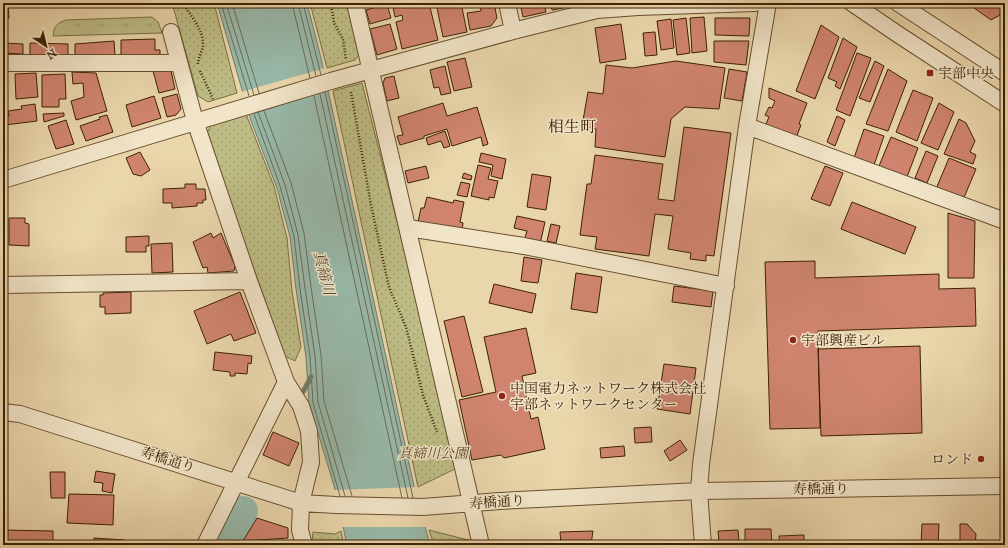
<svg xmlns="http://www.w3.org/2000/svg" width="1008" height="548" viewBox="0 0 1008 548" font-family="'IM FELL Great Primer','Noto Serif JP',serif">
<defs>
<pattern id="grass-tufts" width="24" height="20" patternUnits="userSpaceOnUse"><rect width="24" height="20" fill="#bdbc84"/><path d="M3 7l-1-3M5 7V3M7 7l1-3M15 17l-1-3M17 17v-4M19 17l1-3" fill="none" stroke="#a3a170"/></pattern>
<pattern id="park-dots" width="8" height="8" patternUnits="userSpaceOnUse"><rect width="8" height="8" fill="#bdbc84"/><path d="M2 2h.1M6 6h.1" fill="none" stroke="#a3a170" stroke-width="1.8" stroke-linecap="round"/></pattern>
</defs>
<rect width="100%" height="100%" fill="#ead6ab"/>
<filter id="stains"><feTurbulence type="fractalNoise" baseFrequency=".005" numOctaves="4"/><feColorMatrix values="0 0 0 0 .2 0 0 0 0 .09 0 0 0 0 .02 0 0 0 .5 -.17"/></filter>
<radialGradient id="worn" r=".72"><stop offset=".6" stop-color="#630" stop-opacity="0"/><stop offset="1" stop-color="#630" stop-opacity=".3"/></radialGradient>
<path fill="url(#grass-tufts)" stroke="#7d6e44" d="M152,17L158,22L162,33L53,36C54,26 57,23 66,20Z"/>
<path fill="url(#park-dots)" stroke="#7d6e44" d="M172,3H214L237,93L208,102L198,96Z
M310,3H347L359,55L355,60L327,68Z
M362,83L459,467L418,487L333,91Z
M246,114L274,186L287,238L292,291L301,347L295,361L285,356L206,135L212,123Z
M429,530L472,541L473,545H434Z
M341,531L344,545H313L312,541L313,532L335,534Z"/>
<path fill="#98b9aa" stroke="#747c68" d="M217,3H307L321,58L414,486L430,545H347L334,486L309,403L306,357L296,289L290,237L277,188L251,121Z"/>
<path fill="#ead6ab" d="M325,68L330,90L248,115L241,92Z
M417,487L427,527H341L333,490Z"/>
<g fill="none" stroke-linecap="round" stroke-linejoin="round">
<path stroke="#6a6d57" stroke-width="1" d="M221,3L249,96
M226,3L254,95
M232,3L259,93
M292,3L310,78
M298,3L316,76
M303,3L321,75
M325,92L413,498
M320,94L408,498
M314,96L402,498
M264,111L291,183L304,233L311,287L321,355L324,401L352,496
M258,112L285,185L298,235L305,288L315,356L318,402L345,496
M254,114L280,186L294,236L300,289L310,356L313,403L340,496"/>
<path stroke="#747c68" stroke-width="5" d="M303,392L311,377"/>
<path stroke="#98b9aa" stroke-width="30" d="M226,545L243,511"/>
</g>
<path fill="#d08470" stroke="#3d2104" d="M3,3H8L9,18H3Z
M397,3H429L438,40L402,49L396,22L403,20L402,15L395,17L393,7L397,5Z
M436,3H444V5L449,4L448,3H461L467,32L443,37Z
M480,3H494L497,18L491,26L470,30L467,13L481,11Z
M520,3H544L546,12L523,17Z
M550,3H562L563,8L552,10Z
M967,3H1002L1000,15L991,20Z
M387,4L391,18L370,24L366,10Z
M704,17L707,51L692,53L690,18Z
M686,18L690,53L677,55L673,20Z
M715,18H750L749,36L715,35Z
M671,19L674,48L661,50L657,21Z
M390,24L397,49L377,55L370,29Z
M621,24L626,59L600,63L595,28Z
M821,25L839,37L815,99L796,91Z
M655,32L657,55L645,56L643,33Z
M843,38L857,47L840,89L835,86L837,82L828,78Z
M155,39V50H160V55H121V40Z
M114,41L115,55L75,57V44Z
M714,41H749L746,65L714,62Z
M3,43L23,44V54L3,53Z
M30,43L68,44V56L30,55Z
M857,53L871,58L850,116L836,110Z
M465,58L472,87L454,91L447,62Z
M676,61L725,68L719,109L685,107L671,119L665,157L595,147L596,129L582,126L588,92L603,94L606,65L632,68Z
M875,61L884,66L870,102L859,98Z
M445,66L451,93L441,95L439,87L434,88L430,70Z
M729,69L747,72L742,101L724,98Z
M888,69L907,81L888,131L866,124Z
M153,71H171L175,89L159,93Z
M72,72L96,73L107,111L76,120L71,101L84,97L83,83L73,84Z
M36,73L38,97L16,99L15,74Z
M65,74L66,99H59V107H42V75Z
M394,76L399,98L387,101L383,83L385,78Z
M769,88L807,103L799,124L801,125L796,138L765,126L769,117L765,115L769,107L772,108L775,101L769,98Z
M913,90L933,98L917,141L896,132Z
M177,94L181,109L176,115L167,117L162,98Z
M154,96L161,118L132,127L126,105Z
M443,103L447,116L477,107L488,144L483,146L481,137L452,146L447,129L424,136V138L400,145L397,136L403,135L398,117Z
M939,103L954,112L938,150L921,143Z
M35,104L37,121L5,125L4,117L9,116L8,111L22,109L21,106Z
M64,113V116L44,122L43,114Z
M107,115L113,132L86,141L80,126L100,119L99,117Z
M837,116L845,120L835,146L827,142Z
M959,119L966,123L975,141L970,152L976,155L973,164L944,154Z
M66,120L74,144L56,149L48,126Z
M684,127L731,133L714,256L706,255V261L690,259L691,253L668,249L673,216L655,214L649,256L595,249L597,237L580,235L587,184H591L595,155L663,164L658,199L674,201Z
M864,129L884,136L874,165L854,158Z
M445,131L450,146L444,148L441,141L428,145L426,138Z
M891,137L918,148L907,177L879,166Z
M926,151L938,156L927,183L915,178Z
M140,152L150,170L141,176L133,174L126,158Z
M481,153L506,159L502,179L491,176L493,165L479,162Z
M949,158L976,169L963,200L936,189Z
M478,165L491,168L488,179L498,181L494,198L489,197V200L471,196Z
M426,166L429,178L408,183L405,171Z
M825,166L843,173L830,206L811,199Z
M464,173L472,176L471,180L462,178Z
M532,174L551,177L546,210L527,207Z
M461,182L470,184L467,197L457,195Z
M185,184H196V189H205L206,200H203V203H197V206L172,208V203H163V189L185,188Z
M427,197L453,203L454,200L464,202L460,222L463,223L462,231L418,222L421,208H424Z
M852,202L916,227L905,254L841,229Z
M948,213L975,221L974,278H948Z
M517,216L545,222L540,244L524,241L527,231L514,228Z
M9,218H25V223L29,224V246L9,245Z
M551,224L560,226L556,243L547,241Z
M211,233L213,238L221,233L235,266L234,271L208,273L207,267L203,268L193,242Z
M149,236V246H146V252H126V237Z
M172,243L173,272L152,273L151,244Z
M524,257L542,260L538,283L521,281Z
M815,261V278L939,274V289L975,288L976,326L818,331L820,428L770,429L765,262Z
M576,273L602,277L597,313L571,309Z
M494,284L536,294L532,313L489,303Z
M674,286L713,291L711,307L672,302Z
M131,292V313L105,314V307H100V295H103V293Z
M240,292L256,333L234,341L231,334L207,344L194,311Z
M464,316L483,392L462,397L444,321Z
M526,328L536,373L522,376L531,419L538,417L545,449L504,458L501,455L472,460L459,400L496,392L484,337Z
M920,346L922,433L821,436L818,349Z
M215,352L252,356L251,364L248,363L247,374L235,373V376H230V372L213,370Z
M664,364L696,368L690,414L657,409Z
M651,427L652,442L635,443L634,428Z
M273,432L299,443L289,466L263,455Z
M680,440L687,450L670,461L664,451Z
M624,446L625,456L601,458L600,448Z
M96,471L115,474L112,493L102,491L103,483L94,482Z
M50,472H65V498H51Z
M69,494L114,495L113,525L67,523Z
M257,518L288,528V538L243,541Z
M922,524H939L938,545H921Z
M960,524H967L976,534L975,545H960Z
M745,529H771L772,545H745Z
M3,530L53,531V545H3Z
M738,530L739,541L719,542L718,531Z
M593,531L591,545H561L560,532Z
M804,535V545H780L779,536Z
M94,538L124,540V545H94Z"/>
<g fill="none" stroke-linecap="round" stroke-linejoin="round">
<g stroke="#684e2e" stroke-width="18">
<path id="minor" d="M355,3L481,545
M507,3L513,31
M852,3L899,35L1005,104
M898,3L1005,73
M171,32L195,121L249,281L286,382L301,406L309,431L311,462L301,503L300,530L304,545
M3,63H178
M747,126L1005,221
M3,180L331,81L513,31L597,10L638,7L755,3
M408,228L524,246L726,286
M3,285L249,281
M3,412L20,414L301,503L336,505L423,507L500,501L699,491L1005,486
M205,545L286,382
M703,545L699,491L701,464L747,126L768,3"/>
</g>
<path stroke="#3d2104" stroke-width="2.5" stroke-dasharray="1 2" stroke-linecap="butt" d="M183,3C190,15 202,28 203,42C204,50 197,58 198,66
M331,3L334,23L343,39L346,60
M200,71L214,101
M351,92L371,205L389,287L406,327L423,395L437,432"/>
<use href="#minor" stroke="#f1e4c8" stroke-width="16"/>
</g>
<g fill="#8f2418" stroke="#f1e4c8" stroke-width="1.5">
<rect x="926" y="69" width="8" height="8" rx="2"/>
<circle cx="793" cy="340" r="4"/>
<circle cx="502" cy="396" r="4"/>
<circle cx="981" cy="459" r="4"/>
</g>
<g text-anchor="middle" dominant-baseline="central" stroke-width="3" stroke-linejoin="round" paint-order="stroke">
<g font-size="14" fill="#3d2104" stroke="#f1e4c8" text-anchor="start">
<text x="938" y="73">宇部中央</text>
<text x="801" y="340">宇部興産ビル</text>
<text x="510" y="388">中国電力ネットワーク株式会社<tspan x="510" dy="16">宇部ネットワークセンター</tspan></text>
<text x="973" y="459" text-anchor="end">ロンド</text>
</g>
<g font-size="14" font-style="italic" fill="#5d4824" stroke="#f1e4c8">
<text x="433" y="453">真締川公園</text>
</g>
<g font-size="14" fill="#3d2104" stroke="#f1e4c8">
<text transform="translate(168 460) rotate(17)">寿橋通り</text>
<text transform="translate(821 489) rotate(-1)">寿橋通り</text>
<text transform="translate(497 502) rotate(-4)">寿橋通り</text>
</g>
<g font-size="15" font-style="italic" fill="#54472e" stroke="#f1e4c8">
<text transform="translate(324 273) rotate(76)">真締川</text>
</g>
<g font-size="16" fill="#3d2104" stroke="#f1e4c8">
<text x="572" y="126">相生町</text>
</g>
</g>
<rect width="1008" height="548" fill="none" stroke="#ead6ab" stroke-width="16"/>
<rect x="4" y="4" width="1000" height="540" fill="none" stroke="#3d2104" stroke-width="2"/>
<rect x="8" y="8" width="992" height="532" fill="none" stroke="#3d2104"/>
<g transform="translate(46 46) rotate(145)" stroke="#f1e4c8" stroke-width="3" paint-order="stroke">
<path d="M0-3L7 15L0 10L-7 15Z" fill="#3d2104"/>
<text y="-6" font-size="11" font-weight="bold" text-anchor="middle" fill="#3d2104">N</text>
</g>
<rect width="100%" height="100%" filter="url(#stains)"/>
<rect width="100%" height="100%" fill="url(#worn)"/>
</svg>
